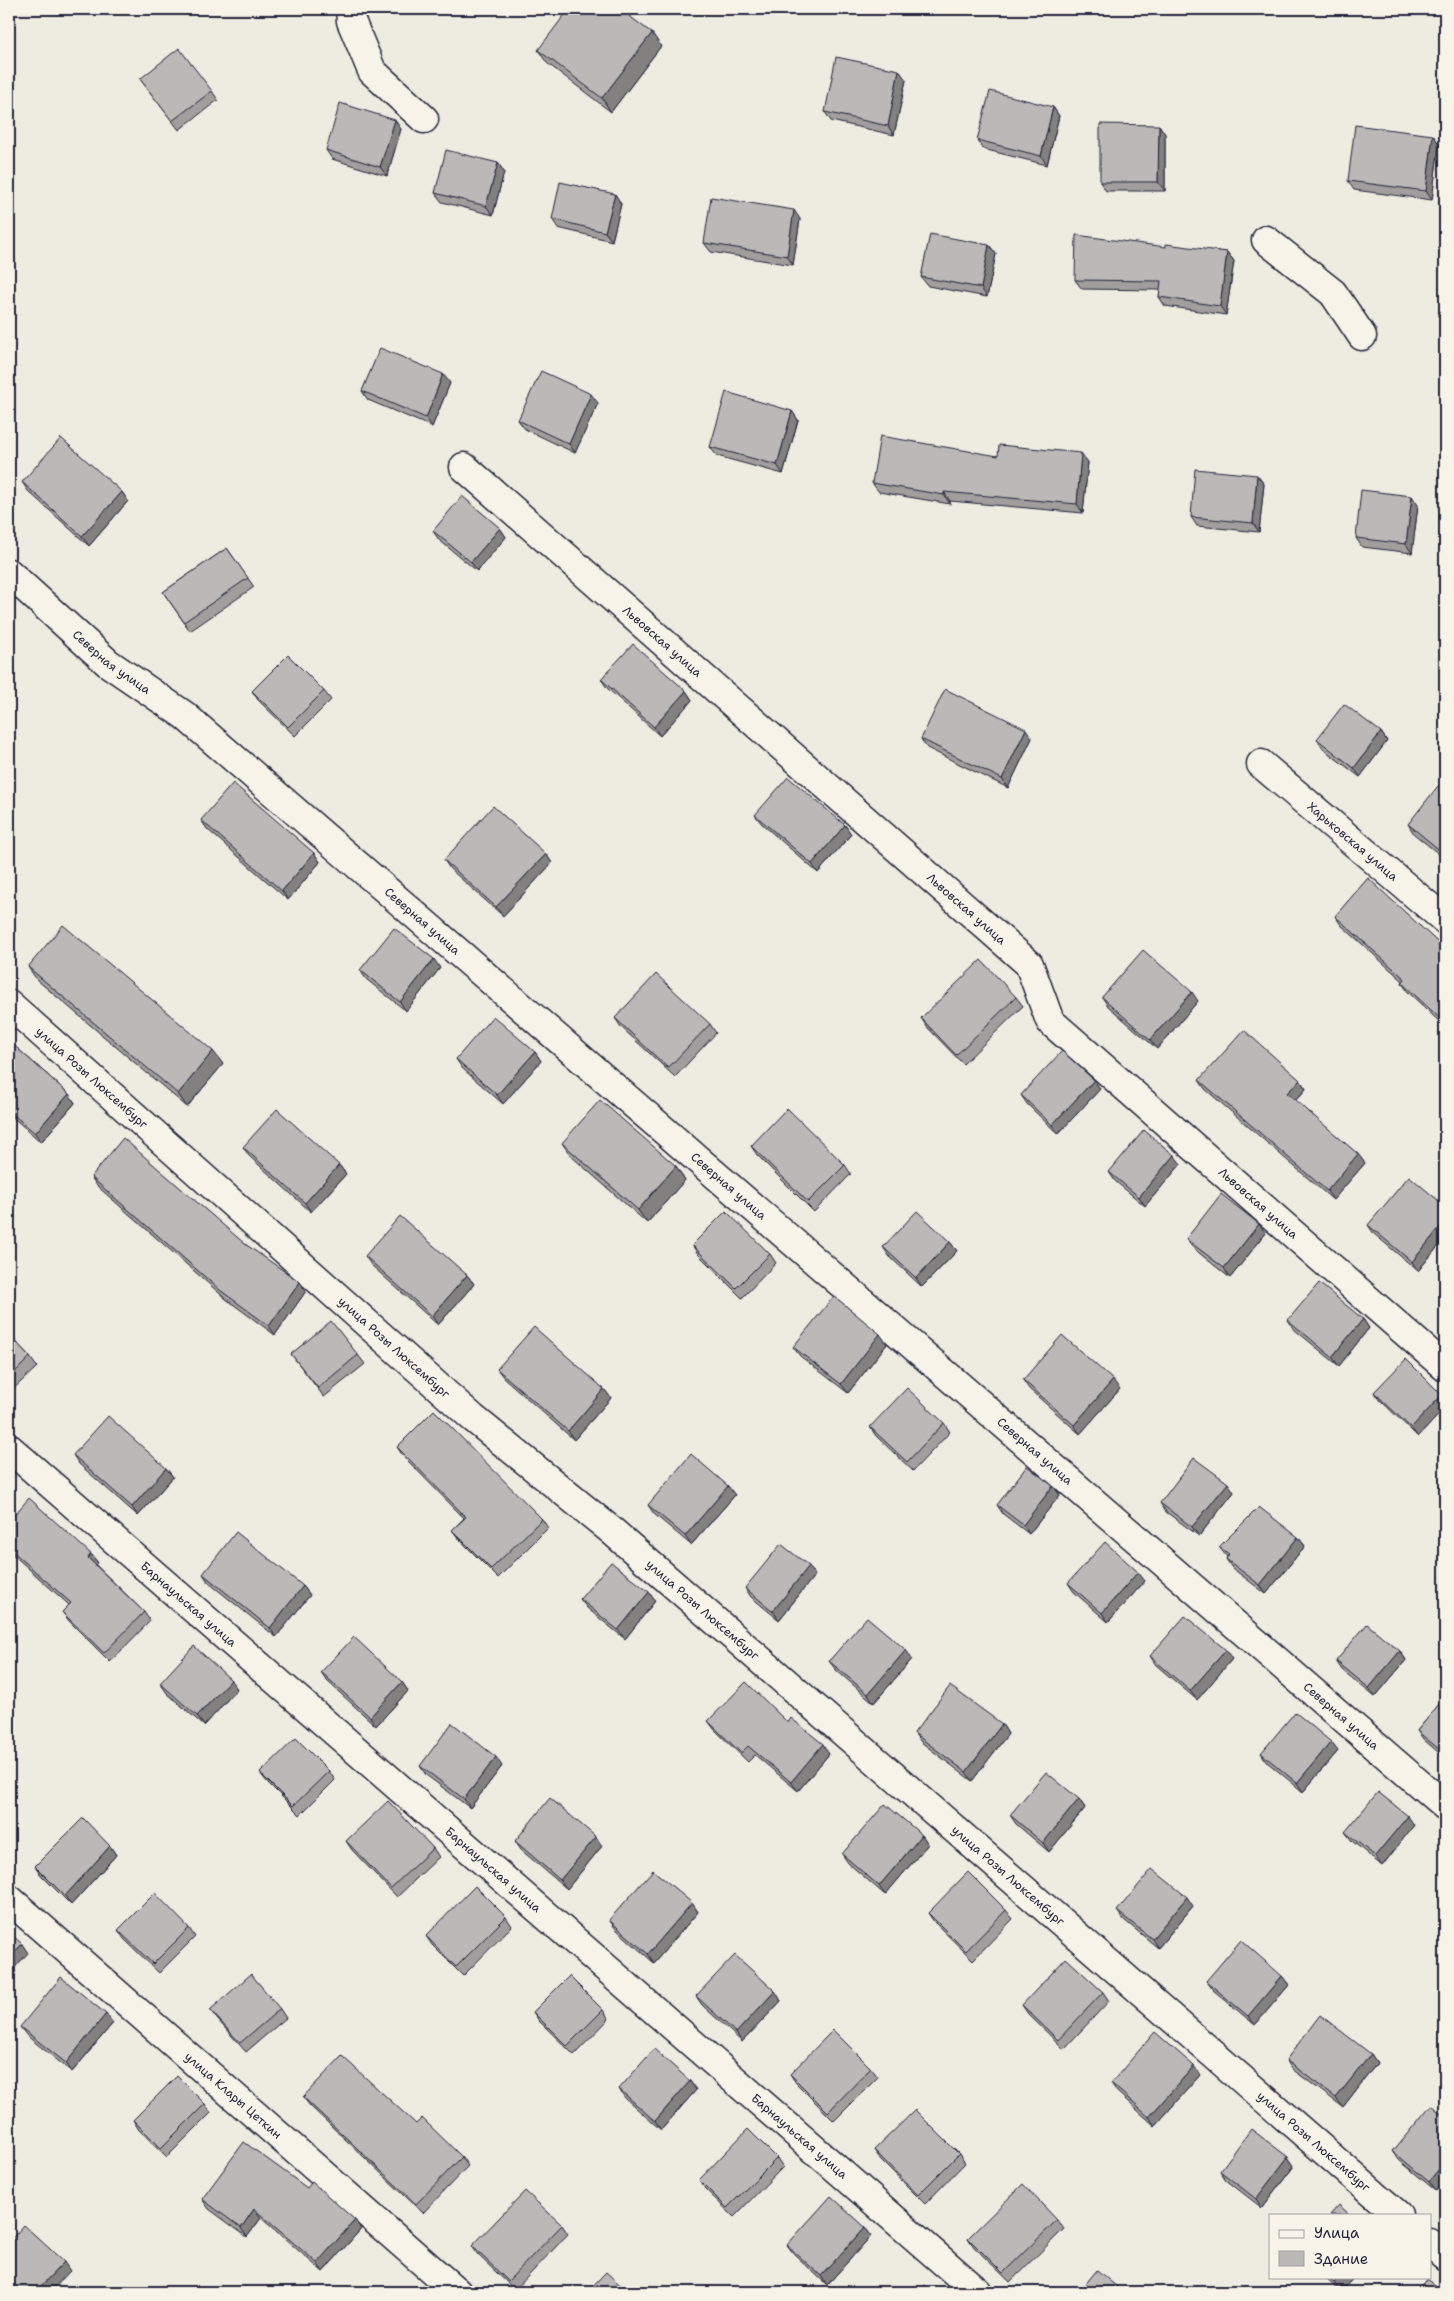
<svg xmlns="http://www.w3.org/2000/svg" width="1454" height="2301" viewBox="0 0 1454 2301" font-family="'Shantell Sans',sans-serif">
<rect width="100%" height="100%" fill="#eeebe1"/>
<filter id="ink" filterUnits="userSpaceOnUse"><feTurbulence type="fractalNoise" baseFrequency=".02" numOctaves="2"/><feDisplacementMap in="SourceGraphic" scale="10" xChannelSelector="R" yChannelSelector="G"/><feConvolveMatrix kernelMatrix="1 2 1 2 8 2 1 2 1" color-interpolation-filters="sRGB"/></filter>
<g filter="url(#ink)">
<g fill="none" stroke-linecap="round" stroke-linejoin="round">
<g stroke="#22223b" stroke-width="31">
<g id="street">
<path d="M350,9L351,21L372,71L424,119"/>
<path d="M1266,240L1333,293L1362,336"/>
<path id="s1" d="M464,467L1029,964L1050,1021L1445,1367"/>
<path id="s2" d="M9,573L108,663L184,715L1445,1806"/>
<path id="s3" d="M1261,764L1445,920"/>
<path id="s4" d="M9,1004L473,1418L612,1531L1398,2215"/>
<path id="s5" d="M9,1448L978,2292"/>
<path id="s6" d="M9,1899L457,2292"/>
<path d="M1430,2243L1445,2256"/>
</g>
</g>
<use href="#street" stroke="#f7f3e8" stroke-width="28"/>
</g>
<path fill="#a19e9d" stroke="#22223b" d="M661,46L611,112L547,63L538,50Z
M140,79L212,91L218,100L179,130Z
M906,80L894,135L831,121L825,112Z
M1053,107L1059,116L1047,165L983,149L977,140Z
M1159,125L1165,134V191H1106L1100,182Z
M401,129L387,176L332,159L326,150Z
M1433,135L1439,144L1432,200L1354,190L1348,181Z
M498,163L504,172L493,215L442,202L435,193Z
M615,194L621,204L612,241L558,228L552,219Z
M800,219L793,265L711,252L704,243Z
M989,245L996,254L987,297L928,286L921,277Z
M1166,247L1227,252L1234,261L1226,315L1165,306L1159,297L1160,290L1082,289L1075,280Z
M450,383L432,427L368,400L362,391Z
M598,403L575,453L525,429L518,420Z
M792,411L798,420L783,474L717,456L710,447Z
M998,456L1088,462L1083,513L950,501V504L879,492L872,483Z
M1257,475L1264,484L1259,532L1197,526L1191,517Z
M22,482L122,492L128,501L89,546L28,491Z
M1418,505L1412,553L1362,547L1356,538Z
M500,528L506,537L477,571L439,540L433,531Z
M227,548L254,587L190,631L163,592Z
M601,679L686,691L692,700L660,736L607,688Z
M252,691H324L331,700L295,736L258,700Z
M1381,732L1387,741L1360,777L1323,749L1317,739Z
M1032,738L1008,788L927,748L921,739Z
M1445,792V859L1414,834L1408,824Z
M755,815L845,825L851,834L818,873L762,824Z
M201,820L314,853L320,862L288,900L207,829Z
M546,854L552,863L503,916L450,869L444,860Z
M1335,916L1445,949V1027L1408,992L1402,983L1403,981L1341,925Z
M28,967L223,1064L187,1107L37,980Z
M440,968L406,1011L366,979L360,970Z
M1016,997L1023,1006L963,1064L927,1027L921,1018Z
M1102,997L1198,1001L1157,1049L1108,1006Z
M615,1018L710,1024L716,1033L675,1077L621,1027Z
M9,1041L69,1094L75,1103L41,1142L9,1114Z
M535,1052L541,1061L503,1104L462,1068L456,1059Z
M1094,1080L1100,1089L1058,1134L1027,1104L1021,1095Z
M1199,1080H1300L1306,1089L1296,1100L1365,1163L1333,1200L1205,1089Z
M562,1143L676,1166L685,1180L647,1223L571,1156Z
M751,1146L845,1165L851,1174L814,1212L757,1155Z
M243,1147L339,1165L346,1174L311,1212L249,1156Z
M1181,1164L1145,1206L1115,1181L1109,1172Z
M91,1177L245,1244L306,1291L275,1335L226,1299L97,1186Z
M1445,1206V1238L1418,1271L1374,1234L1368,1225Z
M1266,1233L1230,1278L1193,1248L1186,1239Z
M950,1242L957,1251L922,1287L889,1256L883,1247Z
M692,1245L770,1254L776,1263L742,1298L698,1254Z
M365,1256L467,1275L474,1284L438,1325L371,1265Z
M1363,1319L1369,1328L1339,1366L1295,1330L1288,1320Z
M9,1334L30,1357L37,1367L9,1393Z
M887,1344L848,1393L800,1356L793,1347Z
M291,1354L358,1355L365,1364L324,1397Z
M497,1369L604,1389L611,1398L574,1440L504,1378Z
M1023,1380L1120,1389L1080,1434L1029,1389Z
M1374,1392L1442,1395L1445,1399V1408L1418,1437L1381,1401Z
M944,1423L950,1432L913,1471L876,1436L870,1427Z
M397,1447L542,1519L548,1528L498,1578L459,1539L452,1530L464,1518L403,1456Z
M73,1455L166,1468L173,1477L138,1516L79,1464Z
M1053,1486L1060,1495L1029,1534L1003,1514L997,1505Z
M1234,1492L1199,1536L1166,1512L1160,1503Z
M735,1495L691,1545L654,1514L648,1505Z
M9,1521L91,1554L98,1563L96,1565L144,1612L150,1621L110,1662L69,1621L62,1612L69,1605L9,1551Z
M1298,1537L1305,1546L1266,1594L1232,1568L1226,1559L1227,1557L1219,1547Z
M203,1574L303,1586L310,1595L276,1637L209,1583Z
M815,1575L779,1620L751,1597L745,1588Z
M1145,1581L1108,1622L1074,1592L1068,1583Z
M580,1599L655,1601L625,1639L587,1608Z
M1400,1651L1406,1660L1375,1697L1342,1670L1336,1661Z
M1150,1656L1232,1659L1197,1700L1156,1665Z
M912,1659L874,1703L836,1670L829,1661Z
M321,1672L402,1682L408,1691L376,1726L327,1681Z
M231,1680L237,1689L204,1726L167,1693L160,1683Z
M1445,1697V1758L1424,1740L1417,1731Z
M708,1721L788,1723L829,1754L798,1791L755,1755L748,1762L715,1730Z
M1002,1724L1008,1734L972,1781L921,1742L914,1733Z
M1338,1751L1303,1792L1267,1762L1261,1753Z
M420,1766H502L470,1808L426,1775Z
M329,1771L335,1780L300,1815L267,1782L260,1773Z
M1079,1799L1085,1808L1049,1852L1016,1824L1010,1815Z
M1414,1825L1382,1866L1352,1841L1345,1832Z
M922,1835L928,1844L885,1895L848,1863L842,1854Z
M346,1841L433,1848L439,1857L397,1897L352,1850Z
M515,1841L602,1846L567,1889L521,1850Z
M110,1846L116,1855L71,1905L41,1875L35,1866Z
M692,1903L698,1912L654,1963L616,1929L609,1920Z
M1193,1906L1158,1948L1124,1920L1117,1911Z
M1006,1910L1013,1919L973,1960L934,1922L928,1913Z
M506,1917L512,1926L463,1976L432,1945L426,1936Z
M189,1928L195,1937L159,1973L124,1939L118,1930Z
M1282,1976L1289,1985L1255,2025L1213,1990L1206,1981Z
M775,1991L781,2001L742,2042L702,2005L696,1996Z
M1103,1992L1109,2001L1064,2049L1028,2014L1022,2005Z
M280,2009L286,2018L246,2052L217,2019L210,2010Z
M603,2010L609,2019L574,2055L539,2021L533,2012Z
M113,2023L72,2072L27,2036L20,2027Z
M1371,2054L1377,2063L1343,2107L1292,2069L1286,2060Z
M871,2068L878,2077L834,2121L796,2083L790,2074Z
M1200,2075L1155,2126L1117,2092L1111,2083Z
M690,2081L696,2090L661,2130L625,2098L619,2089Z
M303,2097L416,2124L462,2157L468,2166L423,2213L310,2106Z
M205,2104L211,2113L167,2157L139,2130L133,2120Z
M1445,2117L1436,2191L1399,2160L1393,2151Z
M874,2150L959,2154L965,2163L925,2204L880,2159Z
M1288,2157L1294,2166L1262,2208L1226,2180L1220,2171Z
M777,2158L783,2167L734,2217L705,2189L699,2180Z
M307,2188L355,2220L361,2229L323,2272L261,2218L247,2237L209,2209L202,2199Z
M1057,2220L1064,2229L1010,2282L974,2247L968,2238Z
M562,2225L568,2234L515,2290L478,2255L472,2246Z
M865,2227L871,2236L827,2285L794,2254L787,2245Z
M1324,2277H1354L1340,2292Z"/>
<path fill="#838180" stroke="#22223b" d="M652,33L661,46L611,112L602,98Z
M899,70L906,80L894,135L888,126Z
M1053,107L1059,116L1047,165L1041,156Z
M395,120L401,129L387,176L380,167Z
M1159,125L1165,134V191L1158,182Z
M1433,135L1439,144L1432,200L1426,191Z
M498,163L504,172L493,215L486,206Z
M615,194L621,204L612,241L605,232Z
M794,210L800,219L793,265L787,256Z
M989,245L996,254L987,297L981,288Z
M1227,252L1234,261L1226,315L1220,306Z
M443,374L450,383L432,427L426,418Z
M591,394L598,403L575,453L569,444Z
M792,411L798,420L783,474L777,465Z
M1081,453L1088,462L1083,513L1077,504Z
M1257,475L1264,484L1259,532L1253,523Z
M122,492L128,501L89,546L82,536Z
M944,492L950,501V504L944,495Z
M1412,496L1418,505L1412,553L1406,544Z
M500,528L506,537L477,571L471,562Z
M686,691L692,700L660,736L654,727Z
M1026,729L1032,738L1008,788L1002,779Z
M1381,732L1387,741L1360,777L1354,768Z
M845,825L851,834L818,873L812,864Z
M1444,849L1445,852V857L1442,852Z
M314,853L320,862L288,900L282,891Z
M546,854L552,863L503,916L496,907Z
M434,959L440,968L406,1011L400,1002Z
M1192,992L1198,1001L1157,1049L1150,1040Z
M213,1051L223,1064L187,1107L178,1094Z
M535,1052L541,1061L503,1104L497,1095Z
M1094,1080L1100,1089L1058,1134L1052,1125Z
M1300,1080L1306,1089L1294,1102L1287,1093Z
M69,1094L75,1103L41,1142L35,1133Z
M1358,1154L1365,1163L1333,1200L1327,1191Z
M1174,1155L1181,1164L1145,1206L1139,1197Z
M339,1165L346,1174L311,1212L305,1203Z
M676,1166L685,1180L647,1223L638,1210Z
M1445,1221V1238L1418,1271L1412,1262Z
M1259,1224L1266,1233L1230,1278L1224,1268Z
M950,1242L957,1251L922,1287L916,1278Z
M467,1275L474,1284L438,1325L432,1316Z
M300,1282L306,1291L275,1335L269,1326Z
M1363,1319L1369,1328L1339,1366L1332,1357Z
M880,1334L887,1344L848,1393L841,1384Z
M1113,1380L1120,1389L1080,1434L1074,1425Z
M604,1389L611,1398L574,1440L568,1431Z
M1442,1395L1445,1399V1408L1418,1437L1411,1428Z
M166,1468L173,1477L138,1516L132,1507Z
M1228,1483L1234,1492L1199,1536L1192,1527Z
M728,1486L735,1495L691,1545L685,1536Z
M1053,1486L1060,1495L1029,1534L1023,1525Z
M1298,1537L1305,1546L1266,1594L1260,1585Z
M91,1554L98,1563L94,1567L88,1558Z
M809,1566L815,1575L779,1620L773,1611Z
M1138,1572L1145,1581L1108,1622L1102,1613Z
M303,1586L310,1595L276,1637L270,1628Z
M649,1592L655,1601L625,1639L618,1630Z
M906,1650L912,1659L874,1703L868,1694Z
M1226,1650L1232,1659L1197,1700L1190,1691Z
M1400,1651L1406,1660L1375,1697L1369,1688Z
M231,1680L237,1689L204,1726L197,1716Z
M402,1682L408,1691L376,1726L370,1717Z
M1002,1724L1008,1734L972,1781L966,1772Z
M1331,1742L1338,1751L1303,1792L1297,1783Z
M823,1744L829,1754L798,1791L791,1782Z
M496,1757L502,1766L470,1808L464,1799Z
M1079,1799L1085,1808L1049,1852L1043,1843Z
M1408,1816L1414,1825L1382,1866L1375,1856Z
M922,1835L928,1844L885,1895L879,1886Z
M596,1837L602,1846L567,1889L560,1880Z
M110,1846L116,1855L71,1905L65,1896Z
M1187,1897L1193,1906L1158,1948L1152,1939Z
M692,1903L698,1912L654,1963L648,1954Z
M22,1944L28,1953L9,1974V1958Z
M1282,1976L1289,1985L1255,2025L1248,2016Z
M775,1991L781,2001L742,2042L736,2033Z
M106,2014L113,2023L72,2072L66,2063Z
M1371,2054L1377,2063L1343,2107L1336,2098Z
M1194,2066L1200,2075L1155,2126L1149,2117Z
M690,2081L696,2090L661,2130L655,2121Z
M1288,2157L1294,2166L1262,2208L1256,2199Z
M1445,2163V2180L1436,2191L1429,2182Z
M254,2209L261,2218L247,2237L241,2228Z
M355,2220L361,2229L323,2272L317,2263Z
M865,2227L871,2236L827,2285L821,2276Z
M64,2262L70,2271L50,2292H35Z
M1340,2277H1354L1341,2292L1334,2283Z"/>
<path fill="#bbb8b7" stroke="#22223b" d="M569,9H620L652,33L602,98L538,50Z
M179,48L212,91L172,121L140,79Z
M836,57L899,70L888,126L825,112Z
M990,91L1053,107L1041,156L977,140Z
M340,103L395,120L380,167L326,150Z
M1100,124L1159,125L1158,182H1100Z
M1355,125L1433,135L1426,191L1348,181Z
M446,150L498,163L486,206L435,193Z
M560,182L615,194L605,232L552,219Z
M711,197L794,210L787,256L704,243Z
M930,234L989,245L981,288L921,277Z
M1076,235L1166,247V244L1227,252L1220,306L1159,297L1161,281L1075,280Z
M380,348L443,374L426,418L362,391Z
M541,371L591,394L569,444L518,420Z
M726,392L792,411L777,465L710,447Z
M880,436L998,456L999,445L1081,453L1077,504L944,492V495L872,483Z
M61,438L122,492L82,536L22,482Z
M1195,469L1257,475L1253,523L1191,517Z
M1361,490L1412,496L1406,544L1356,538Z
M462,496L500,528L471,562L433,531Z
M227,548L248,578L184,622L163,592Z
M633,644L686,691L654,727L601,679Z
M288,655L324,691L288,727L252,691Z
M945,689L1026,729L1002,779L921,739Z
M1344,704L1381,732L1354,768L1317,739Z
M788,777L845,825L812,864L755,815Z
M233,783L314,853L282,891L201,820Z
M1438,786L1445,792V851L1444,849L1442,852L1408,824Z
M493,806L546,854L496,907L444,860Z
M1368,878L1445,949V1023L1402,983L1405,979L1335,916Z
M63,925L213,1051L178,1094L28,967Z
M394,928L434,959L400,1002L360,970Z
M1143,950L1192,992L1150,1040L1102,997Z
M981,960L1016,997L956,1055L921,1018Z
M656,974L710,1024L668,1068L615,1018Z
M493,1016L535,1052L497,1095L456,1059Z
M1244,1030L1300,1080L1287,1093L1358,1154L1327,1191L1199,1080Z
M9,1041L69,1094L35,1133L9,1111Z
M1062,1051L1094,1080L1052,1125L1021,1095Z
M600,1100L676,1166L638,1210L562,1143Z
M787,1108L845,1165L808,1202L751,1146Z
M277,1109L339,1165L305,1203L243,1147Z
M1144,1130L1174,1155L1139,1197L1109,1172Z
M123,1138L245,1244L300,1282L269,1326L220,1290L91,1177Z
M1409,1176L1445,1206V1221L1412,1262L1368,1225Z
M1221,1194L1259,1224L1224,1268L1186,1239Z
M726,1211L770,1254L736,1288L692,1245Z
M917,1211L950,1242L916,1278L883,1247Z
M400,1216L467,1275L432,1316L365,1256Z
M1319,1283L1363,1319L1332,1357L1288,1320Z
M834,1296L880,1334L841,1384L793,1347Z
M331,1321L358,1355L318,1388L291,1354Z
M534,1327L604,1389L568,1431L497,1369Z
M9,1334L30,1357L9,1378Z
M1062,1335L1113,1380L1074,1425L1023,1380Z
M1406,1359L1442,1395L1411,1428L1374,1392Z
M907,1388L944,1423L907,1462L870,1427Z
M434,1410L542,1519L491,1569L452,1530L466,1517L397,1447Z
M108,1416L166,1468L132,1507L73,1455Z
M691,1454L728,1486L685,1536L648,1505Z
M1194,1458L1228,1483L1192,1527L1160,1503Z
M1027,1466L1053,1486L1023,1525L997,1505Z
M29,1498L91,1554L88,1558L144,1612L104,1653L62,1612L71,1603L9,1548V1521Z
M1259,1507L1298,1537L1260,1585L1226,1559L1229,1554L1219,1547Z
M236,1532L303,1586L270,1628L203,1574Z
M1105,1542L1138,1572L1102,1613L1068,1583Z
M781,1544L809,1566L773,1611L745,1588Z
M611,1562L649,1592L618,1630L580,1599Z
M1185,1616L1226,1650L1190,1691L1150,1656Z
M867,1617L906,1650L868,1694L829,1661Z
M1367,1624L1400,1651L1369,1688L1336,1661Z
M354,1637L402,1682L370,1717L321,1672Z
M194,1646L231,1680L197,1716L160,1683Z
M746,1682L788,1723L791,1718L823,1744L791,1782L748,1746L741,1753L708,1721Z
M950,1686L1002,1724L966,1772L914,1733Z
M1445,1697V1754L1417,1731Z
M1295,1712L1331,1742L1297,1783L1261,1753Z
M452,1723L496,1757L464,1799L420,1766Z
M296,1738L329,1771L293,1806L260,1773Z
M1046,1772L1079,1799L1043,1843L1010,1815Z
M1378,1792L1408,1816L1375,1856L1345,1832Z
M550,1798L596,1837L560,1880L515,1841Z
M388,1801L433,1848L391,1888L346,1841Z
M885,1804L922,1835L879,1886L842,1854Z
M83,1818L110,1846L65,1896L35,1866Z
M1152,1869L1187,1897L1152,1939L1117,1911Z
M653,1870L692,1903L648,1954L609,1920Z
M968,1872L1006,1910L966,1951L928,1913Z
M475,1886L506,1917L456,1967L426,1936Z
M155,1893L189,1928L153,1964L118,1930Z
M1445,1916V1925L1441,1921Z
M9,1932L22,1944L9,1958Z
M1241,1940L1282,1976L1248,2016L1206,1981Z
M735,1955L775,1991L736,2033L696,1996Z
M1066,1958L1103,1992L1058,2040L1022,2005Z
M251,1974L280,2009L240,2043L210,2010Z
M569,1976L603,2010L567,2046L533,2012Z
M61,1977L106,2014L66,2063L20,2027Z
M1320,2015L1371,2054L1336,2098L1286,2060Z
M833,2030L871,2068L828,2112L790,2074Z
M1155,2032L1194,2066L1149,2117L1111,2083Z
M654,2049L690,2081L655,2121L619,2089Z
M342,2056L416,2124L422,2118L462,2157L416,2204L303,2097Z
M177,2076L205,2104L161,2148L133,2120Z
M1431,2105L1445,2117V2163L1429,2182L1393,2151Z
M915,2110L959,2154L918,2195L874,2150Z
M748,2129L777,2158L727,2208L699,2180Z
M1251,2129L1288,2157L1256,2199L1220,2171Z
M244,2142L307,2188L312,2182L355,2220L317,2263L254,2209L241,2228L202,2199Z
M1023,2184L1057,2220L1003,2273L968,2238Z
M525,2191L562,2225L508,2281L472,2246Z
M831,2196L865,2227L821,2276L787,2245Z
M1339,2205L1350,2215H1330Z
M24,2225L64,2262L35,2292H11L9,2290V2242Z
M1097,2270L1123,2292H1079Z
M606,2272L628,2292H587Z
M1327,2277H1340L1334,2283Z
M1427,2279L1445,2292H1417Z
M925,2285L933,2292H918Z"/>
</g>
<g text-anchor="middle" dominant-baseline="central" stroke-width="4" stroke-linejoin="round" paint-order="stroke">
<g font-size="12" fill="#22223b" stroke="#f7f3e8">
<text stroke="none"><textPath href="#s1" startOffset="264">Львовская улица</textPath></text>
<text stroke="none"><textPath href="#s2" startOffset="136">Северная улица</textPath></text>
<text stroke="none"><textPath href="#s3" startOffset="120">Харьковская улица</textPath></text>
<text stroke="none"><textPath href="#s1" startOffset="669">Львовская улица</textPath></text>
<text stroke="none"><textPath href="#s2" startOffset="541">Северная улица</textPath></text>
<text stroke="none"><textPath href="#s4" startOffset="111">улица Розы Люксембург</textPath></text>
<text stroke="none"><textPath href="#s2" startOffset="946">Северная улица</textPath></text>
<text stroke="none"><textPath href="#s1" startOffset="1090">Львовская улица</textPath></text>
<text stroke="none"><textPath href="#s4" startOffset="516">улица Розы Люксембург</textPath></text>
<text stroke="none"><textPath href="#s2" startOffset="1351">Северная улица</textPath></text>
<text stroke="none"><textPath href="#s5" startOffset="238">Барнаульская улица</textPath></text>
<text stroke="none"><textPath href="#s4" startOffset="921">улица Розы Люксембург</textPath></text>
<text stroke="none"><textPath href="#s2" startOffset="1756">Северная улица</textPath></text>
<text stroke="none"><textPath href="#s5" startOffset="642">Барнаульская улица</textPath></text>
<text stroke="none"><textPath href="#s4" startOffset="1326">улица Розы Люксембург</textPath></text>
<text stroke="none"><textPath href="#s6" startOffset="298">улица Клары Цеткин</textPath></text>
<text stroke="none"><textPath href="#s5" startOffset="1048">Барнаульская улица</textPath></text>
<text stroke="none"><textPath href="#s4" startOffset="1731">улица Розы Люксембург</textPath></text>
</g>
</g>
<rect width="1454" height="2301" fill="none" stroke="#f7f3e8" stroke-width="30"/>
<rect x="15" y="15" width="1424" height="2271" fill="none" stroke="#22223b" stroke-width="2" filter="url(#ink)"/>
<rect x="1269" y="2214" width="162" height="65" fill="#f7f3e8" stroke="#a29fa3"/>
<rect x="1279" y="2230" width="25" height="8" fill="#f7f3e8" stroke="#a29fa3"/>
<text x="1314" y="2238" font-size="15" fill="#22223b">Улица</text>
<rect x="1279" y="2251" width="25" height="15" fill="#bbb8b7" stroke="#a29fa3"/>
<text x="1314" y="2264" font-size="15" fill="#22223b">Здание</text>
</svg>
